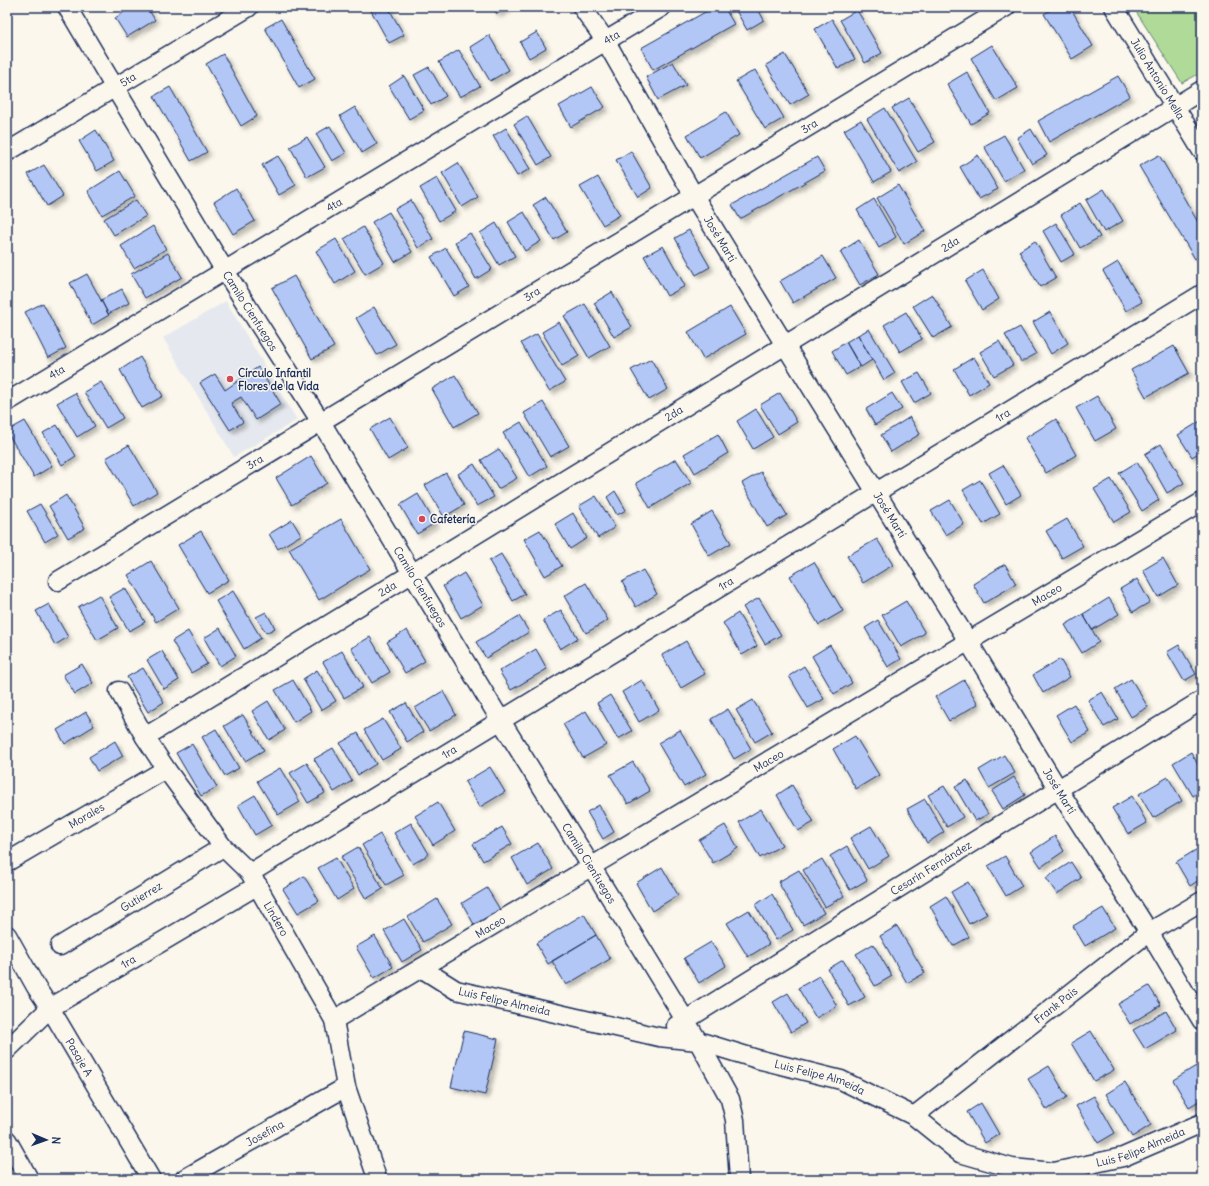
<svg xmlns="http://www.w3.org/2000/svg" width="1209" height="1186" viewBox="0 0 1209 1186" font-family="Delius,sans-serif">
<defs>
<filter id="shadow"><feDropShadow dx="3.5" dy="3.5" stdDeviation="2" flood-color="#0004"/></filter>
</defs>
<rect width="100%" height="100%" fill="#fbf7ec"/>
<filter id="ink" filterUnits="userSpaceOnUse"><feTurbulence type="fractalNoise" baseFrequency=".025" numOctaves="2"/><feDisplacementMap in="SourceGraphic" scale="8" xChannelSelector="R" yChannelSelector="G"/><feConvolveMatrix kernelMatrix="1 2 1 2 8 2 1 2 1" color-interpolation-filters="sRGB"/></filter>
<g filter="url(#ink)">
<path fill="#e5e9ef" d="M226,301L297,420L234,457L163,338Z"/>
<path fill="#b0da97" stroke="#66847a" d="M1133,7H1202V72L1182,83Z"/>
<path fill="#b2c7f6" stroke="#1b2f5e" filter="url(#shadow)" d="M132,7H147L155,20L127,37L115,18Z
M369,7H388L404,35L389,43Z
M493,7H509L497,14Z
M714,7H724L734,24L653,70L641,48Z
M734,7H757L764,20L747,30Z
M1055,7H1070L1093,46L1072,59L1044,14Z
M857,10L882,53L865,63L840,20Z
M281,19L315,79L299,88L265,28Z
M832,19L855,59L838,69L815,29Z
M537,32L546,48L529,58L520,42Z
M489,35L509,70L490,81L470,47Z
M992,45L1018,88L996,101L971,58Z
M459,50L480,86L460,97L439,62Z
M223,54L257,116L241,126L206,64Z
M785,54L809,94L790,105L766,65Z
M673,62L686,85L658,100L646,77Z
M429,67L446,96L431,105L414,75Z
M755,70L784,118L765,129L736,81Z
M967,72L990,113L971,124L947,84Z
M404,76L424,110L409,119L389,86Z
M1118,76L1130,96L1049,142L1038,121Z
M170,87L207,152L191,161L154,96Z
M592,87L605,107L571,127L559,106Z
M909,98L935,142L918,152L892,108Z
M355,107L377,144L362,153L340,116Z
M885,108L917,162L899,173L867,119Z
M726,112L739,135L700,158L687,135Z
M527,116L551,157L538,165L514,124Z
M861,120L891,172L874,182L844,130Z
M330,126L346,153L332,161L316,134Z
M506,128L530,169L517,176L493,136Z
M1031,129L1047,155L1032,164L1017,138Z
M96,130L114,161L97,171L79,141Z
M1004,135L1024,169L1004,181L984,146Z
M307,137L325,167L307,177L290,147Z
M631,151L652,188L638,197L616,160Z
M978,155L998,189L979,199L960,167Z
M1159,155L1202,229V254L1195,259L1139,166Z
M278,156L296,185L279,195L262,165Z
M817,157L825,171L740,219L732,205Z
M458,163L478,197L462,207L442,173Z
M44,165L63,196L47,206L28,174Z
M120,171L135,196L102,215L88,191Z
M598,177L620,215L603,225L580,187Z
M437,178L456,211L439,221L420,188Z
M898,185L925,231L904,244L877,198Z
M236,188L255,221L233,234L214,202Z
M1104,189L1123,221L1104,232L1086,200Z
M546,197L567,232L554,240L533,205Z
M874,199L896,237L879,248L857,210Z
M136,200L146,216L114,235L104,219Z
M411,200L433,239L418,248L395,209Z
M1080,203L1100,237L1080,248L1061,215Z
M389,212L412,252L395,262L372,222Z
M524,212L541,241L525,251L508,222Z
M496,223L515,256L499,265L480,233Z
M1056,223L1075,254L1061,262L1043,231Z
M153,226L166,249L134,268L121,246Z
M363,227L384,263L365,274L344,239Z
M689,230L710,267L696,275L675,238Z
M470,233L492,269L476,279L455,242Z
M336,239L355,271L335,284L316,251Z
M859,240L879,274L860,285L840,252Z
M1035,241L1056,278L1040,287L1019,251Z
M663,246L685,286L667,296L644,256Z
M446,248L469,287L454,296L431,257Z
M168,253L182,277L145,298L131,274Z
M823,256L836,278L793,303L780,281Z
M1118,262L1142,302L1126,311L1103,271Z
M983,270L999,299L982,310L965,281Z
M87,274L109,315L92,325L70,283Z
M294,276L334,347L312,359L272,288Z
M122,289L129,303L108,314L101,300Z
M612,292L632,327L614,337L594,303Z
M932,294L952,327L933,338L913,306Z
M43,303L66,348L48,358L25,312Z
M585,304L610,346L589,358L564,316Z
M374,307L396,344L377,355L356,318Z
M730,307L746,334L703,359L688,332Z
M906,312L922,339L900,352L884,325Z
M1050,312L1068,343L1051,354L1033,322Z
M559,322L579,356L562,366L542,332Z
M1020,327L1036,354L1021,362L1005,335Z
M869,329L895,373L884,380L858,335Z
M537,334L565,382L549,391L521,343Z
M858,335L872,360L861,367L846,342Z
M999,341L1013,365L994,376L980,352Z
M846,342L860,367L846,375L832,351Z
M1174,346L1189,373L1146,397L1131,370Z
M140,357L163,396L142,408L120,370Z
M974,357L989,383L969,395L954,369Z
M651,359L668,389L649,400L631,370Z
M258,367L281,404L256,420L241,397L231,403L243,422L230,430L200,383L215,374L225,390Z
M919,373L931,393L914,403L902,382Z
M455,375L478,413L454,427L432,389Z
M101,382L123,418L106,428L84,392Z
M75,393L95,426L77,437L57,403Z
M780,393L797,422L778,434L760,405Z
M892,393L902,409L875,425L866,409Z
M1097,396L1116,429L1095,441L1076,408Z
M543,402L569,446L550,457L524,413Z
M756,409L773,437L753,449L737,421Z
M390,417L408,448L388,460L370,429Z
M910,417L920,434L891,452L881,435Z
M1056,419L1076,455L1046,473L1025,438Z
M1202,420V451L1192,457L1178,435Z
M25,421L52,466L34,477L7,432V431Z
M521,422L547,466L529,477L503,433Z
M57,425L76,456L62,465L43,433Z
M718,434L728,453L695,473L684,454Z
M1161,444L1184,483L1167,493L1145,454Z
M129,445L157,492L134,506L106,458Z
M499,449L517,478L498,489L481,460Z
M311,456L327,483L292,505L276,478Z
M676,459L691,483L650,508L636,483Z
M1137,462L1159,500L1142,511L1119,473Z
M474,464L494,497L477,506L458,474Z
M1003,465L1021,495L1006,504L989,473Z
M761,472L787,515L767,527L742,483Z
M446,473L464,505L444,517L425,485Z
M1111,479L1131,512L1114,522L1094,489Z
M980,480L1000,514L983,524L963,490Z
M615,491L626,510L617,515L607,497Z
M418,494L435,523L417,534L400,505Z
M66,495L85,528L68,538L49,506Z
M596,496L615,527L598,538L579,506Z
M950,500L964,524L946,535L931,511Z
M40,504L58,534L45,542L27,511Z
M712,511L731,543L709,556L691,524Z
M573,513L587,538L570,549L555,524Z
M341,519L370,569L319,600L289,549Z
M1067,519L1083,546L1062,558L1046,531Z
M292,520L301,535L278,549L269,534Z
M540,530L562,566L545,576L524,539Z
M201,531L229,580L207,593L178,545Z
M1202,537V551L1196,540Z
M877,539L893,565L863,583L847,556Z
M501,554L525,594L513,601L489,561Z
M1163,558L1178,585L1158,597L1143,570Z
M151,561L179,608L156,622L128,575Z
M814,562L843,611L819,625L790,576Z
M1005,564L1016,584L984,603L973,584Z
M643,570L657,594L636,607L622,582Z
M464,573L483,605L461,618L443,586Z
M1137,579L1150,602L1133,612L1120,589Z
M586,583L608,620L586,633L564,596Z
M125,588L145,622L129,631L109,597Z
M233,591L261,638L244,649L216,601Z
M99,595L118,628L97,640L78,607Z
M759,598L781,635L765,644L743,607Z
M1109,598L1119,614L1092,630L1083,614Z
M906,601L925,633L901,647L882,615Z
M49,604L68,637L55,645L36,611Z
M561,610L578,638L560,649L543,620Z
M266,612L275,628L266,633L256,617Z
M738,613L757,646L742,655L723,623Z
M1083,614L1099,642L1082,653L1065,625Z
M519,616L529,632L486,658L476,642Z
M878,620L901,659L888,667L865,628Z
M220,628L236,656L220,666L204,638Z
M407,630L425,661L405,673L387,642Z
M188,631L207,664L191,673L172,641Z
M370,637L390,672L372,683L351,648Z
M686,641L705,674L681,688L662,655Z
M830,645L852,683L834,694L812,656Z
M1179,645L1196,674L1184,681L1167,652Z
M536,649L547,669L511,690L499,671Z
M162,651L179,680L164,689L147,660Z
M342,651L363,687L344,698L323,662Z
M1060,659L1070,677L1043,693L1033,675Z
M82,664L93,683L75,694L63,675Z
M804,666L824,699L808,708L789,676Z
M143,668L164,702L148,712L127,677Z
M317,670L336,701L321,710L303,679Z
M1131,679L1148,707L1131,717L1115,689Z
M293,680L311,711L294,722L275,690Z
M642,680L659,710L639,722L622,692Z
M964,680L978,704L949,721L935,697Z
M443,691L456,715L429,731L415,708Z
M1102,692L1118,719L1104,727L1088,700Z
M610,695L632,731L618,739L597,703Z
M753,700L772,732L755,742L736,710Z
M268,701L285,730L269,740L252,711Z
M406,703L423,732L407,742L390,712Z
M1074,704L1090,732L1072,742L1056,715Z
M728,709L751,749L734,759L711,719Z
M586,711L606,745L583,758L563,724Z
M86,712L94,726L65,744L57,730Z
M243,715L264,750L245,761L224,726Z
M383,719L401,749L382,760L364,730Z
M216,729L239,768L225,776L202,737Z
M680,730L706,774L684,787L658,743Z
M358,733L376,764L358,775L340,743Z
M855,736L879,775L856,789L833,749Z
M115,741L123,756L97,771L89,757Z
M192,744L217,787L201,796L176,753Z
M333,748L352,781L334,792L314,759Z
M1191,752L1202,772V790L1193,796L1173,763Z
M1004,755L1015,773L989,788L979,770Z
M633,762L650,791L628,804L610,775Z
M307,763L325,793L308,803L290,773Z
M490,767L505,792L480,807L465,782Z
M280,768L300,802L278,815L257,781Z
M1014,777L1025,795L1003,809L992,791Z
M1168,777L1182,801L1153,818L1139,794Z
M967,780L988,814L975,821L955,787Z
M792,785L814,822L798,831L777,795Z
M944,786L963,817L947,827L928,795Z
M255,795L272,825L255,835L238,805Z
M1132,796L1147,823L1128,834L1112,808Z
M925,799L944,832L927,843L907,809Z
M438,802L455,831L433,845L415,816Z
M599,805L614,832L603,839L587,812Z
M761,809L782,845L760,858L739,822Z
M411,823L429,854L413,864L394,833Z
M725,825L738,848L713,863L699,840Z
M871,826L889,856L868,869L850,838Z
M502,827L512,844L483,861L473,844Z
M380,834L404,875L386,885L362,845Z
M1055,836L1064,851L1041,867L1031,852Z
M538,843L553,869L527,885L512,858Z
M847,846L867,880L850,890L830,856Z
M358,847L383,889L366,899L341,857Z
M1199,848L1202,853V878L1190,886L1176,862Z
M1005,856L1022,886L1006,896L988,866Z
M336,858L354,889L337,900L318,868Z
M822,859L844,896L825,907L803,870Z
M1071,862L1081,878L1057,894L1046,878Z
M662,867L678,895L652,911L636,883Z
M799,870L824,913L803,925L778,882Z
M304,876L319,901L298,913L283,889Z
M968,882L987,914L969,924L951,892Z
M487,888L502,913L476,928L462,903Z
M772,894L793,930L776,940L755,905Z
M946,896L969,937L953,946L930,906Z
M437,899L452,924L423,942L408,917Z
M1103,908L1115,928L1085,946L1073,926Z
M749,910L769,944L748,957L727,923Z
M584,914L596,935L548,964L536,943Z
M404,919L422,950L402,962L384,931Z
M897,926L925,973L907,983L880,936Z
M596,935L610,959L566,985L552,961Z
M375,936L393,967L374,978L356,947Z
M711,942L726,966L699,983L684,958Z
M873,944L892,976L875,986L856,954Z
M1202,948V961L1196,951Z
M843,960L865,997L849,1006L828,969Z
M819,976L837,1006L816,1018L798,988Z
M1149,986L1161,1005L1130,1024L1118,1004Z
M788,993L806,1023L791,1032L773,1002Z
M1166,1011L1177,1030L1145,1049L1133,1030Z
M464,1031L498,1039L485,1095L451,1087Z
M1091,1031L1114,1070L1094,1081L1071,1043Z
M1049,1066L1067,1097L1047,1110L1028,1079Z
M1196,1066L1202,1076V1099L1189,1107L1173,1080Z
M1125,1082L1151,1125L1132,1137L1106,1094Z
M1094,1096L1115,1133L1098,1143L1076,1106Z
M981,1103L999,1134L985,1143L967,1112Z"/>
<g fill="none" stroke-linecap="round" stroke-linejoin="round">
<g stroke="#1b2f5e" stroke-width="21">
<g id="minor">
<path id="s1" d="M67,7L115,88L225,271L321,422L501,721L591,866L698,1041L730,1099L735,1120L739,1179"/>
<path id="s2" d="M582,7L605,40L694,196L785,345L968,641L1058,789L1149,932L1202,1021"/>
<path id="s3" d="M1114,7L1202,151"/>
<path id="s4" d="M7,152L249,7"/>
<path id="s5" d="M7,402L662,7"/>
<path id="s6" d="M58,581L1006,7"/>
<path id="s7" d="M119,691L145,737L166,769L223,847L250,873L334,1020L346,1087L376,1175"/>
<path id="s8" d="M145,737L1202,90"/>
<path id="s9" d="M7,862L166,769"/>
<path id="s10" d="M250,873L1202,294"/>
<path id="s11" d="M7,935L36,987L50,1008L151,1179"/>
<path id="s12" d="M60,946L223,847"/>
<path id="s13" d="M421,968L456,990L659,1037L698,1041L757,1059L841,1080L914,1116L960,1153L1012,1168L1054,1172L1123,1157L1202,1123"/>
<path id="s14" d="M334,1020L1202,502"/>
<path id="s15" d="M676,1026L1202,700"/>
<path id="s16" d="M7,1050L50,1008L258,885"/>
<path id="s17" d="M914,1116L1149,932L1202,901"/>
<path d="M7,1140L29,1179"/>
<path id="s18" d="M184,1179L346,1087"/>
</g>
</g>
<use href="#minor" stroke="#fbf7ec" stroke-width="18"/>
</g>
</g>
<g fill="#d1495b" stroke="#fbf7ec" stroke-width="1.5">
<circle cx="230" cy="379" r="4"/>
<circle cx="422" cy="519" r="4"/>
</g>
<g text-anchor="middle" dominant-baseline="central" stroke-width="3" stroke-linejoin="round" paint-order="stroke">
<g font-size="11" fill="#1b2f5e" stroke="#fbf7ec">
<text stroke="none"><textPath href="#s5" startOffset="706">4ta</textPath></text>
<text stroke="none"><textPath href="#s3" startOffset="84">Julio Antonio Mella</textPath></text>
<text stroke="none"><textPath href="#s4" startOffset="141">5ta</textPath></text>
<text stroke="none"><textPath href="#s6" startOffset="878">3ra</textPath></text>
<text stroke="none"><textPath href="#s5" startOffset="382">4ta</textPath></text>
<text stroke="none"><textPath href="#s2" startOffset="270">José Martí</textPath></text>
<text stroke="none"><textPath href="#s8" startOffset="944">2da</textPath></text>
<text stroke="none"><textPath href="#s6" startOffset="554">3ra</textPath></text>
<text stroke="none"><textPath href="#s1" startOffset="355">Camilo Cienfuegos</textPath></text>
<text stroke="none"><textPath href="#s5" startOffset="58">4ta</textPath></text>
<text stroke="none"><textPath href="#s8" startOffset="620">2da</textPath></text>
<text stroke="none"><textPath href="#s10" startOffset="881">1ra</textPath></text>
<text stroke="none"><textPath href="#s6" startOffset="230">3ra</textPath></text>
<text stroke="none"><textPath href="#s2" startOffset="594">José Martí</textPath></text>
<text stroke="none"><textPath href="#s10" startOffset="557">1ra</textPath></text>
<text stroke="none"><textPath href="#s1" startOffset="679">Camilo Cienfuegos</textPath></text>
<text stroke="none"><textPath href="#s8" startOffset="284">2da</textPath></text>
<text stroke="none"><textPath href="#s14" startOffset="830">Maceo</textPath></text>
<text stroke="none"><textPath href="#s10" startOffset="233">1ra</textPath></text>
<text stroke="none"><textPath href="#s14" startOffset="506">Maceo</textPath></text>
<text stroke="none"><textPath href="#s2" startOffset="918">José Martí</textPath></text>
<text stroke="none"><textPath href="#s9" startOffset="92">Morales</textPath></text>
<text stroke="none"><textPath href="#s1" startOffset="1003">Camilo Cienfuegos</textPath></text>
<text stroke="none"><textPath href="#s15" startOffset="300">Cesarín Fernández</textPath></text>
<text stroke="none"><textPath href="#s12" startOffset="95">Gutierrez</textPath></text>
<text stroke="none"><textPath href="#s7" startOffset="278">Lindero</textPath></text>
<text stroke="none"><textPath href="#s14" startOffset="182">Maceo</textPath></text>
<text stroke="none"><textPath href="#s16" startOffset="151">1ra</textPath></text>
<text stroke="none"><textPath href="#s13" startOffset="91">Luis Felipe Almeida</textPath></text>
<text stroke="none"><textPath href="#s17" startOffset="180">Frank País</textPath></text>
<text stroke="none"><textPath href="#s11" startOffset="142">Pasaje A</textPath></text>
<text stroke="none"><textPath href="#s13" startOffset="416">Luis Felipe Almeida</textPath></text>
<text stroke="none"><textPath href="#s18" startOffset="93">Josefina</textPath></text>
<text stroke="none"><textPath href="#s13" startOffset="764">Luis Felipe Almeida</textPath></text>
</g>
<g font-size="11" font-weight="bold" fill="#1b2f5e" stroke="#fbf7ec" text-anchor="start">
<text x="238" y="373">Círculo Infantil<tspan x="238" dy="13">Flores de la Vida</tspan></text>
<text x="430" y="519">Cafetería</text>
</g>
</g>
<rect width="1209" height="1186" fill="none" stroke="#fbf7ec" stroke-width="24"/>
<rect x="12" y="12" width="1185" height="1162" fill="none" stroke="#1b2f5e" stroke-width="1.5" filter="url(#ink)"/>
<g transform="translate(46 1140) rotate(92)" stroke="#fbf7ec" stroke-width="3" paint-order="stroke">
<path d="M0-3L7 15L0 10L-7 15Z" fill="#1b2f5e"/>
<text y="-6" font-size="11" font-weight="bold" text-anchor="middle" fill="#1b2f5e">N</text>
</g>
</svg>
